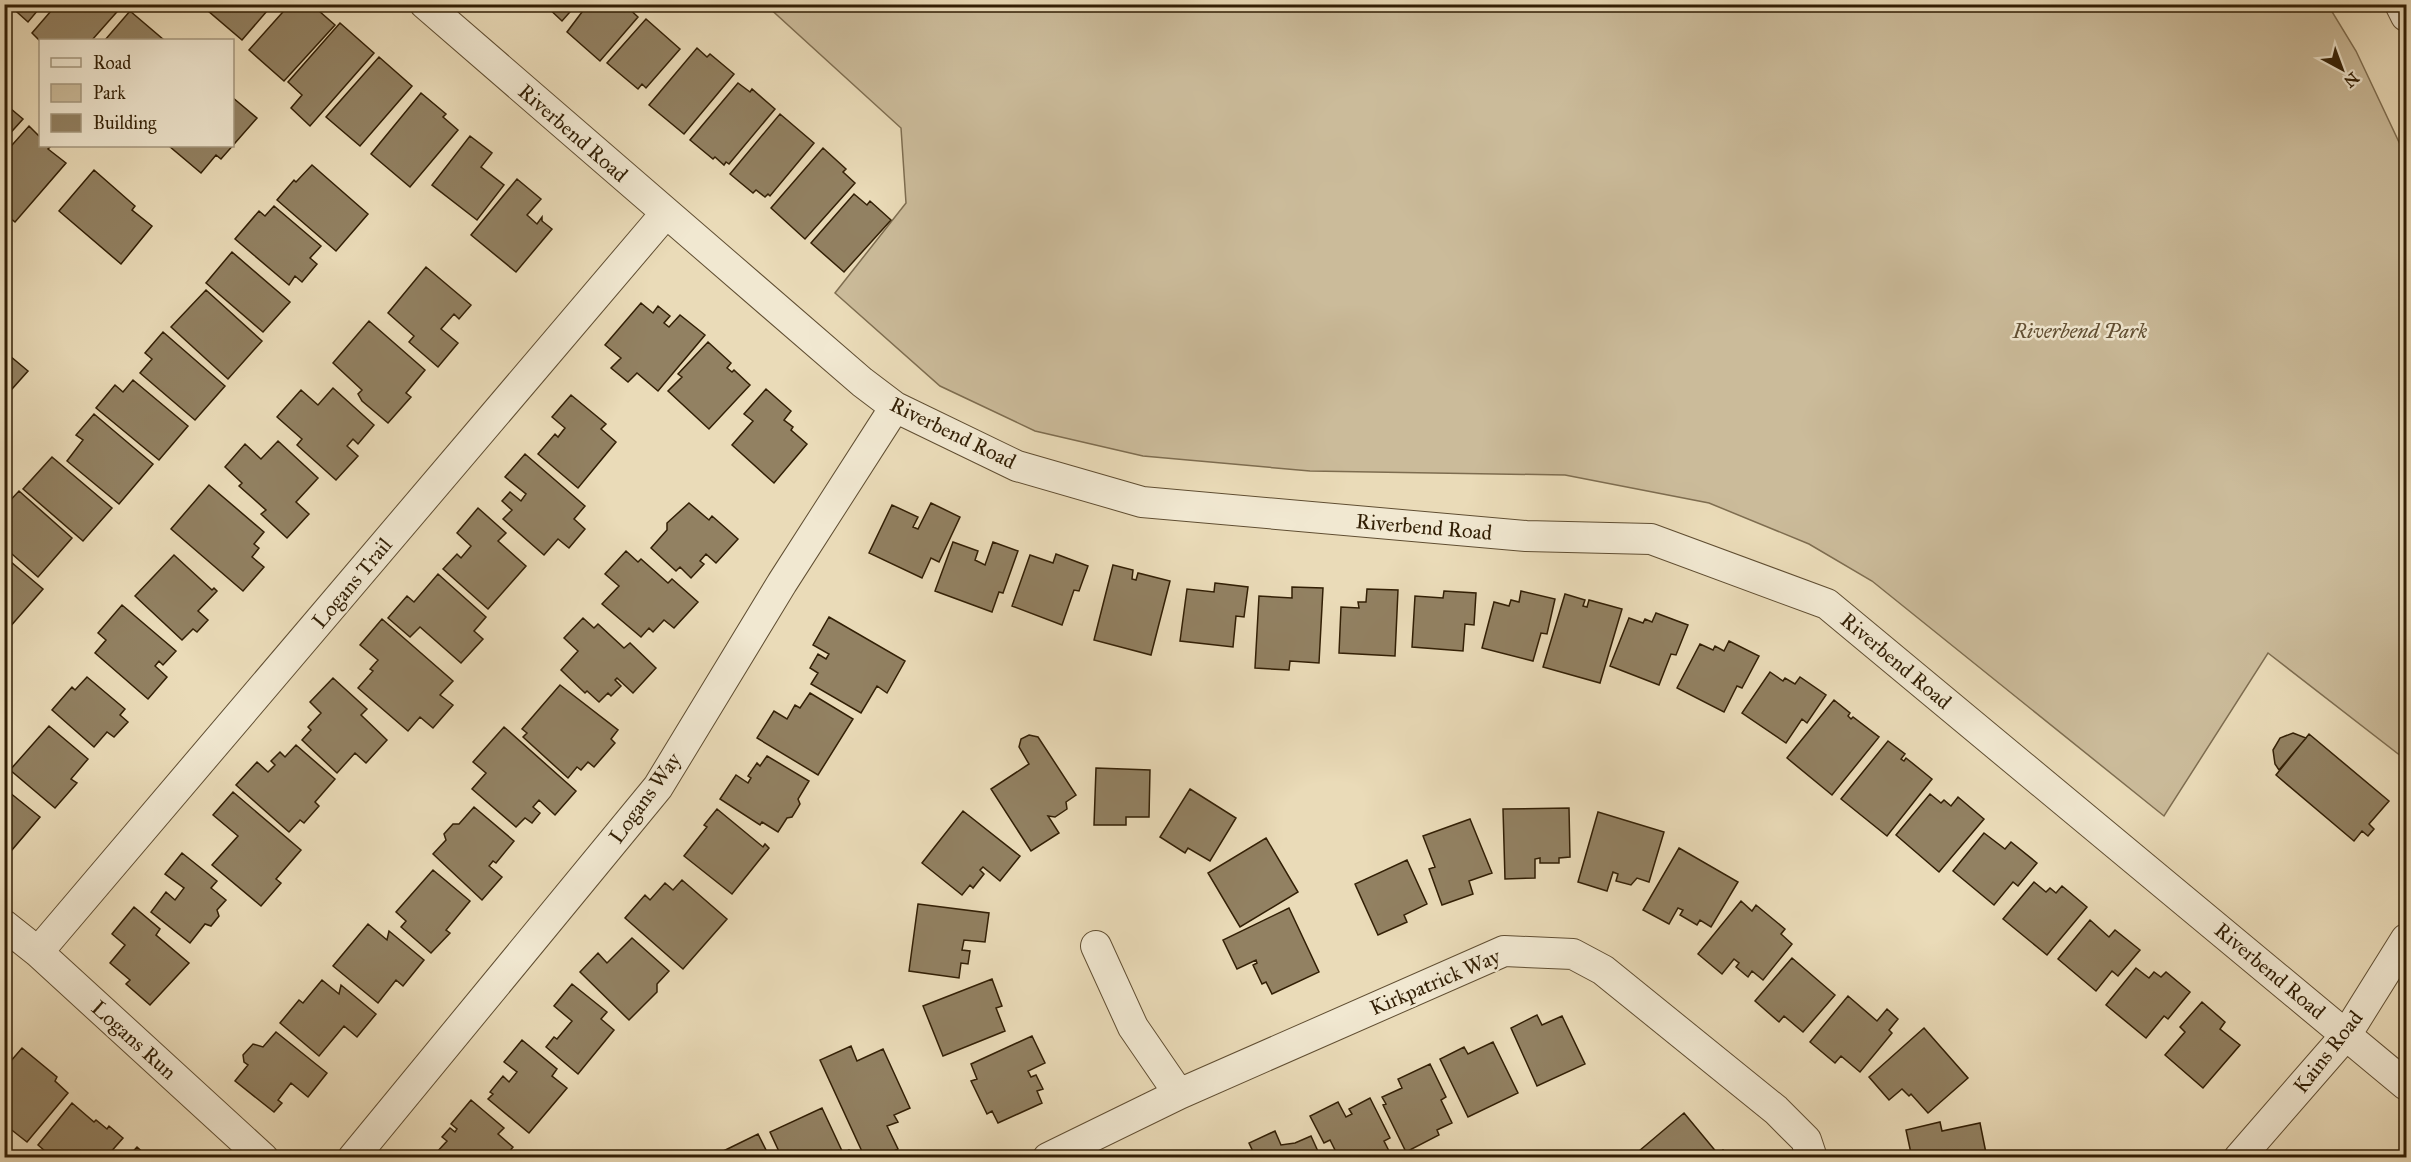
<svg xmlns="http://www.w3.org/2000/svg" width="2411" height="1162" viewBox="0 0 2411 1162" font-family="'IM FELL Great Primer',serif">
<rect width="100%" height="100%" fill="#eadbb8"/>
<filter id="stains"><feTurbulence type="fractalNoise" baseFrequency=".00333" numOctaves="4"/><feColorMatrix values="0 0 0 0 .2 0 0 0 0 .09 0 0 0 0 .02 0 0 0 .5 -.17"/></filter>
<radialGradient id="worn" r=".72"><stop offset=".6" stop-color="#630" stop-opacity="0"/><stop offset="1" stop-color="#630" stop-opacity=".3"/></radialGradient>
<path fill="#cbbb9a" stroke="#7e6d50" stroke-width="1.5" d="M766,5H2328L2356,51L2406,157V760L2268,653L2164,816L1872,581L1809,544L1709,503L1565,475L1310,471L1143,456L1035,431L940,386L835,293L906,203L901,128Z"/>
<path fill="#928162" stroke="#321f05" stroke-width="1.5" d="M8,4H43L28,22Z
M57,4H122L123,5L92,40L40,41L32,33Z
M211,4H273L242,40L207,10Z
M290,4H311L335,25L284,81L249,50Z
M544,4H577L562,21Z
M588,4H624L638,17L600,61L567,32Z
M130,11L164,40H105Z
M646,19L680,49L646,88L642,84L638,89L607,63Z
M340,23L374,53L310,126L291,108L302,95L288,82Z
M697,48L707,57L710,54L734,74L684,134L649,105Z
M379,57L412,86L360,146L326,117Z
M738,83L750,92L752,89L775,109L729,164L726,162L724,165L715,157L713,159L690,140Z
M421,93L446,114L443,117L458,130L410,187L371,154Z
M232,97L257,118L221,159L216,155L201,173L169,146H232Z
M4,103L23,119L4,140Z
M780,114L814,143L770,196L768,194L765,197L756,190L753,193L730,174Z
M29,126L40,137V146H51L48,149L66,163L15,222L4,213V154Z
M470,136L492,153L481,167L504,185L477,220L432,185Z
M823,148L846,169L843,172L855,183L805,239L771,208Z
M312,165L368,214L336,251L277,200L294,180L296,182Z
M94,170L135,206L132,210L152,226L121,264L59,211Z
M517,179L541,199L527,215L537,224L542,217V221L552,229L516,272L471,235Z
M854,194L867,205L870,201L891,220L844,272L811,243Z
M274,206L321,246L310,258L317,264L302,282L295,276L289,285L235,239L259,211L265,216Z
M232,252L290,302L263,332L206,283Z
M426,267L471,305L459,319L454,314L441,329L458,343L438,367L409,342L414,336L388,313Z
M206,290L262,341L228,379L171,327Z
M641,303L653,313L658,306L670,316L664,323L669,327L680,315L705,335L658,391L637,373L628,382L611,368L621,358L605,345Z
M369,321L425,370L406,393L411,397L388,423L362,401L358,394L362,390L333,363Z
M163,332L225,386L195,420L140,373L152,359L145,353Z
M708,342L731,363L727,368L732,372L734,370L750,385L709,429L668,391L682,377L678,374Z
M4,351L28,371L4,398Z
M133,380L188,426L159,460L96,408L115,385L123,392Z
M333,388L374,425L358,444L353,439L347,446L358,456L336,480L297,445L302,439L277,417L301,390L318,405Z
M766,389L791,411L784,420L793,427L791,430L807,444L774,483L732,445L753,421L744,414Z
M571,395L606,424L601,429L616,442L578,488L538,454L555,434L558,437L565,428L552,417Z
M94,414L153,464L119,504L67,461L83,440L76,435Z
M278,441L318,478L296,502L309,514L287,538L261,514L266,510L239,486L242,483L225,467L245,444L261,459Z
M525,454L585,506L574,519L585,529L569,548L558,539L544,555L503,519L512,510L502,501L510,492L521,501L526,494L505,477Z
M52,457L112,508L83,541L23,489Z
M209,485L264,532L254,544L259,548L252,557L264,567L243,591L171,529Z
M19,491L72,538L38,577L4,547V507Z
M689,503L709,520L712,516L738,539L716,563L706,554L700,561L704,564L691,578L680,567L676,571L651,548L667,530V523Z
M931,503L960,517L939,562L931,558L922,578L869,553L892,505L918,517L913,527L918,529Z
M478,508L506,533L498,541L526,566L488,609L443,569L457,554L461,558L471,546L457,533Z
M953,542L978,551L975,560L985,565L993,542L1018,551L1003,593L999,592L992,612L935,591Z
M626,551L638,562L641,559L668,583L672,579L698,602L674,628L664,620L653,632L649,628L641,637L602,604L619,586L605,574Z
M1056,554L1088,566L1079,591L1074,590L1062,625L1012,606L1030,555L1053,563Z
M174,555L212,590L214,588L217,591L198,611L208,620L197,632L193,629L182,640L135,596Z
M4,556L43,589L9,628L4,624Z
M1113,565L1133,570L1132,579L1136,580L1138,573L1170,581L1151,655L1094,640Z
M438,574L486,617L474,631L483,639L461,663L420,627L410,637L388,618L407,596L414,602Z
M1215,583L1248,587L1244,617L1236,616L1233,647L1180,641L1187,589L1214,592Z
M1292,587L1323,588L1319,663L1290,661L1289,670L1255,668L1259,596L1292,598Z
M1367,589L1398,590L1395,656L1339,653L1341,607L1359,608L1358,602H1366Z
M1444,591L1476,593L1474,625L1465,624L1463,651L1412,647L1415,596L1443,598Z
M1521,591L1555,599L1547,634L1541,633L1533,661L1482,648L1494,602L1509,606L1511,600L1519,602Z
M1565,594L1585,600L1583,606L1587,607L1589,600L1622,609L1600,683L1543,667Z
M122,605L176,651L163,665L159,661L155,666L167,677L148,699L95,653L106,640L98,633Z
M1656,613L1688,625L1676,655L1671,654L1659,685L1610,666L1629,618L1643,623L1645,619L1652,622Z
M829,617L905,661L887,693L877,686L861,713L811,684L818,673L810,668L818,654L826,659L829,654L813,645Z
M583,618L594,628L598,624L624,648L630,643L656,668L633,693L617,678L615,680L621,686L611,696L608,693L599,702L587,691L585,693L561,670L578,651L564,638Z
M382,619L453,681L440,695L453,705L433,728L420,717L408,731L358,688L373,671L370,669L378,660L360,645Z
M1729,641L1759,656L1742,688L1737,686L1724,712L1677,688L1700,644L1713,650L1715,646L1724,651Z
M1770,672L1783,681L1785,678L1795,684L1800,677L1826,695L1807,723L1802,719L1786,743L1742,713Z
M87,677L125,709L120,715L128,722L114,737L107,732L94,747L52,710L72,687L75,690Z
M333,678L367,709L361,715L387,740L366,763L355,753L337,773L302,740L311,730L308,727L321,713L310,702Z
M560,685L618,730L611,739L615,743L594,767L588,762L581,770L577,767L568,778L523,737L527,733L522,729Z
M810,693L853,719L818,775L757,738L774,711L787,719L795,705L800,708Z
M1834,700L1850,713L1848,716L1851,719L1853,717L1879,737L1832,795L1787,758Z
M49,726L88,759L71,779L77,783L55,808L10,770Z
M504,727L576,791L555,815L539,800L533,807L540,813L532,823L525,818L516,827L472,789L486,773L473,762Z
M2293,733L2306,738L2279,770L2275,764L2273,750L2280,738Z
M2309,734L2389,801L2369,824L2374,829L2368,836L2362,831L2354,841L2276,775Z
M1029,735L1038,737L1076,795L1066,802L1067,809L1055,817L1048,816L1059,833L1031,851L991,789L1029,764L1019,747L1021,739Z
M1888,741L1905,754L1901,759L1904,761L1906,758L1932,779L1887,836L1841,799Z
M296,745L335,779L315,802L319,806L304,823L300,820L289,832L236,785L257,762L268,772L275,765L271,761L280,752L285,757Z
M767,756L809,781L798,799L800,804L792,817L787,818L778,832L762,822L760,825L720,799L736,775L748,783L751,778L748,776L757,763L760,766Z
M1096,768L1150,770L1149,817H1126V825H1094Z
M4,788L40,817L6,857L4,856Z
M1190,789L1236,818L1210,861L1188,848L1185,853L1160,837Z
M233,792L301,850L276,879L281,883L261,906L212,865L238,836L213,815Z
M1930,794L1941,803L1944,800L1951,806L1958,797L1984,819L1939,872L1896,835Z
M474,807L514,841L496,863L493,861L489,866L502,877L482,900L433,854L446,840L444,834L453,824H459Z
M1569,808L1570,857L1559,858V863H1540V858L1535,859V878L1505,879L1503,809Z
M717,809L763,847L765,844L769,848L732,894L684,856L707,827L704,825Z
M963,811L1020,856L1000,881L983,867L980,870L984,874L973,888L970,885L962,895L922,863Z
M1598,812L1664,832L1649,882L1637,878L1631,885L1616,881L1618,874L1613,872L1607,891L1578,882Z
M1470,819L1492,873L1469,881L1473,894L1442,905L1429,869L1435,867L1423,836Z
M1984,833L2005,849L2011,842L2037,863L2018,886L2013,882L1994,905L1953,871Z
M1266,838L1298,892L1240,927L1208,873Z
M1679,848L1738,882L1711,927L1700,920L1697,925L1680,915L1683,910L1678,908L1669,924L1643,910Z
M182,853L217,881L211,888L226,900L217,910L219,916L211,926L205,924L190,943L151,912L166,892L175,900L184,888L165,874Z
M1407,860L1427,904L1404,915L1407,922L1378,935L1355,884Z
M433,870L470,901L446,930L450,933L431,953L401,927L406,921L396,912Z
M682,880L727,919L683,969L625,918L645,895L650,900L665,883L673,890Z
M2034,882L2046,892L2050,888L2056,893L2062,886L2087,907L2047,955L2003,919Z
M1741,901L1752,911L1756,905L1785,929L1781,934L1792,944L1763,980L1752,971L1748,977L1736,967L1739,963L1734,959L1722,974L1698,954Z
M918,904L989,913L985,942L964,940L962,950L970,951L968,964L961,963L959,978L909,971Z
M134,907L160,929L156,935L189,963L150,1005L126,984L130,980L110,963L125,945L112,934Z
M1289,908L1319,972L1272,994L1266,982L1262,984L1253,965L1257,963L1256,960L1237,969L1223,940Z
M2090,920L2109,937L2115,930L2140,950L2118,976L2112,971L2096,991L2058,959Z
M368,924L387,940L389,931L424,960L403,986L396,980L378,1003L333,966Z
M632,938L669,971L657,984V992L629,1020L580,972L598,953L607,963Z
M1792,958L1835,995L1803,1032L1784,1016L1779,1022L1755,1001Z
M2136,968L2149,978L2154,972L2161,977L2166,972L2190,992L2168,1019L2164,1016L2146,1038L2106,1005Z
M992,979L1002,1006L996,1008L1005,1031L943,1056L923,1006Z
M322,980L339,994L341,985L376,1014L357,1037L344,1026L319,1056L280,1023L299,1000L303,1003Z
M572,984L607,1012L601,1019L614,1030L578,1074L546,1047L554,1037L557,1039L572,1021L554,1006Z
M1848,996L1877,1021L1887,1009L1898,1019L1889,1030L1892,1033L1860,1072L1841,1056L1835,1063L1810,1042Z
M2202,1002L2225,1022L2220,1029L2240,1045L2203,1088L2165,1055L2185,1032L2180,1027Z
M1537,1015L1542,1025L1562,1016L1585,1064L1537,1086L1511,1028Z
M1924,1028L1968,1078L1928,1113L1911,1094L1909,1096L1902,1089L1889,1100L1869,1077Z
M276,1032L327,1073L308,1097L291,1083L278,1100L282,1103L274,1112L235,1081L248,1065L244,1062L243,1055L253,1044L263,1047Z
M1032,1036L1045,1063L1028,1071L1031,1077L1036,1075L1043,1089L1037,1091L1042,1103L998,1123L992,1111L987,1114L971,1081L977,1079L971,1064Z
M522,1040L557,1069L552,1076L567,1088L529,1133L488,1099L493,1094L490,1092L503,1076L509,1082L517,1072L504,1062Z
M1493,1042L1518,1093L1468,1117L1440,1059L1464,1047L1468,1054Z
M851,1046L857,1061L883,1049L910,1108L894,1115L898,1122L887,1126L898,1149L879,1158H865L820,1060Z
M22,1048L57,1077L55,1081L68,1093L27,1142L4,1124V1069Z
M1430,1064L1446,1097L1441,1100L1452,1123L1437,1130L1439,1135L1406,1152L1383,1105L1386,1104L1382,1097L1402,1088L1398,1079Z
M1370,1098L1390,1138L1384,1141L1391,1155L1387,1158H1339L1330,1140L1324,1143L1310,1116L1338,1102L1346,1117L1352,1114L1349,1109Z
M471,1100L504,1128L498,1134L513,1147L504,1158H444L437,1152L447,1141L442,1137L450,1128L455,1132L457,1129L451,1124Z
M72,1103L94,1122L96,1120L107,1129L109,1126L123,1138L109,1154L113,1158H53L38,1145Z
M822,1108L843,1153L849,1150L853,1158H782L770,1132Z
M1684,1113L1718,1154L1723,1150L1730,1158H1645L1639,1151Z
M1940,1122L1942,1131L1980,1123L1987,1158H1912L1906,1130Z
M1275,1131L1281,1145L1295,1143L1311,1136L1321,1158H1256L1249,1143Z
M758,1134L770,1158H709Z
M137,1147L149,1158H127Z"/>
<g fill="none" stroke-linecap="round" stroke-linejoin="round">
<g stroke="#604e32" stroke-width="32">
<path id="minor" d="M425,4L862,382L895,407L1017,466L1142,502L1526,536L1651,539L1827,604L2406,1085
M2400,4L2406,16
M4,925L38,952L263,1158
M1096,946L1133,1027L1179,1094
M38,952L666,213
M353,1158L658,787L782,583L895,407
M1048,1158L1179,1094L1504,951L1573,954L1603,970L1776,1110L1806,1140L1812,1158
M2239,1158L2346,1035L2406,939"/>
</g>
<use href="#minor" stroke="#f1e8d1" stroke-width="30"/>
</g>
<g text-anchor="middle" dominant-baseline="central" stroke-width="5" stroke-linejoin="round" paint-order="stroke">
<g font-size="21" fill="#321f05" stroke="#f1e8d1">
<text transform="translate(573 133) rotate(41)">Riverbend Road</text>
<text transform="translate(953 433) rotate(26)">Riverbend Road</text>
<text transform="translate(1424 527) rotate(5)">Riverbend Road</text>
<text transform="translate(352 583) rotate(-50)">Logans Trail</text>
<text transform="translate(1896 661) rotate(40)">Riverbend Road</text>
<text transform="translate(645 798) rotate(-54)">Logans Way</text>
<text transform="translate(2270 971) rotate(40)">Riverbend Road</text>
<text transform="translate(1435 982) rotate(-23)">Kirkpatrick Way</text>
<text transform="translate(134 1040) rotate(42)">Logans Run</text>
<text transform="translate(2328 1052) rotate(-52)">Kains Road</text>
</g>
<g font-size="21" font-style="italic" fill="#604e32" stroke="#f1e8d1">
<text x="2080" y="331">Riverbend Park</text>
</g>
</g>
<rect width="2411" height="1162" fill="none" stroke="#eadbb8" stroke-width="24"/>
<rect x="6" y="6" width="2399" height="1150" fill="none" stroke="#321f05" stroke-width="3"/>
<rect x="12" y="12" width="2387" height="1138" fill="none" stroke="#321f05" stroke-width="1.5"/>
<rect x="39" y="39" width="195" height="108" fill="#f1e8d1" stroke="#a5987f" stroke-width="1.5"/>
<rect x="51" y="58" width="30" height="9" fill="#f1e8d1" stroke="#a5987f" stroke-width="1.5"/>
<text x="93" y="69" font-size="18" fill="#321f05">Road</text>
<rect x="51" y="84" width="30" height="18" fill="#cbbb9a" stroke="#a5987f" stroke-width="1.5"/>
<text x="93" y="99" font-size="18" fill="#321f05">Park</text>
<rect x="51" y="114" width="30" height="18" fill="#928162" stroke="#a5987f" stroke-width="1.5"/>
<text x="93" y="129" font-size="18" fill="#321f05">Building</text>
<g transform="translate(2342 69) rotate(139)" stroke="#f1e8d1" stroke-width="4.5" paint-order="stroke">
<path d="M0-4.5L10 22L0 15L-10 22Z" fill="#321f05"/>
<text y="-9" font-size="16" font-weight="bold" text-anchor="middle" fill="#321f05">N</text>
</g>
<rect width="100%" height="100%" filter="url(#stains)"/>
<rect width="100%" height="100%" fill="url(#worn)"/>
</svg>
